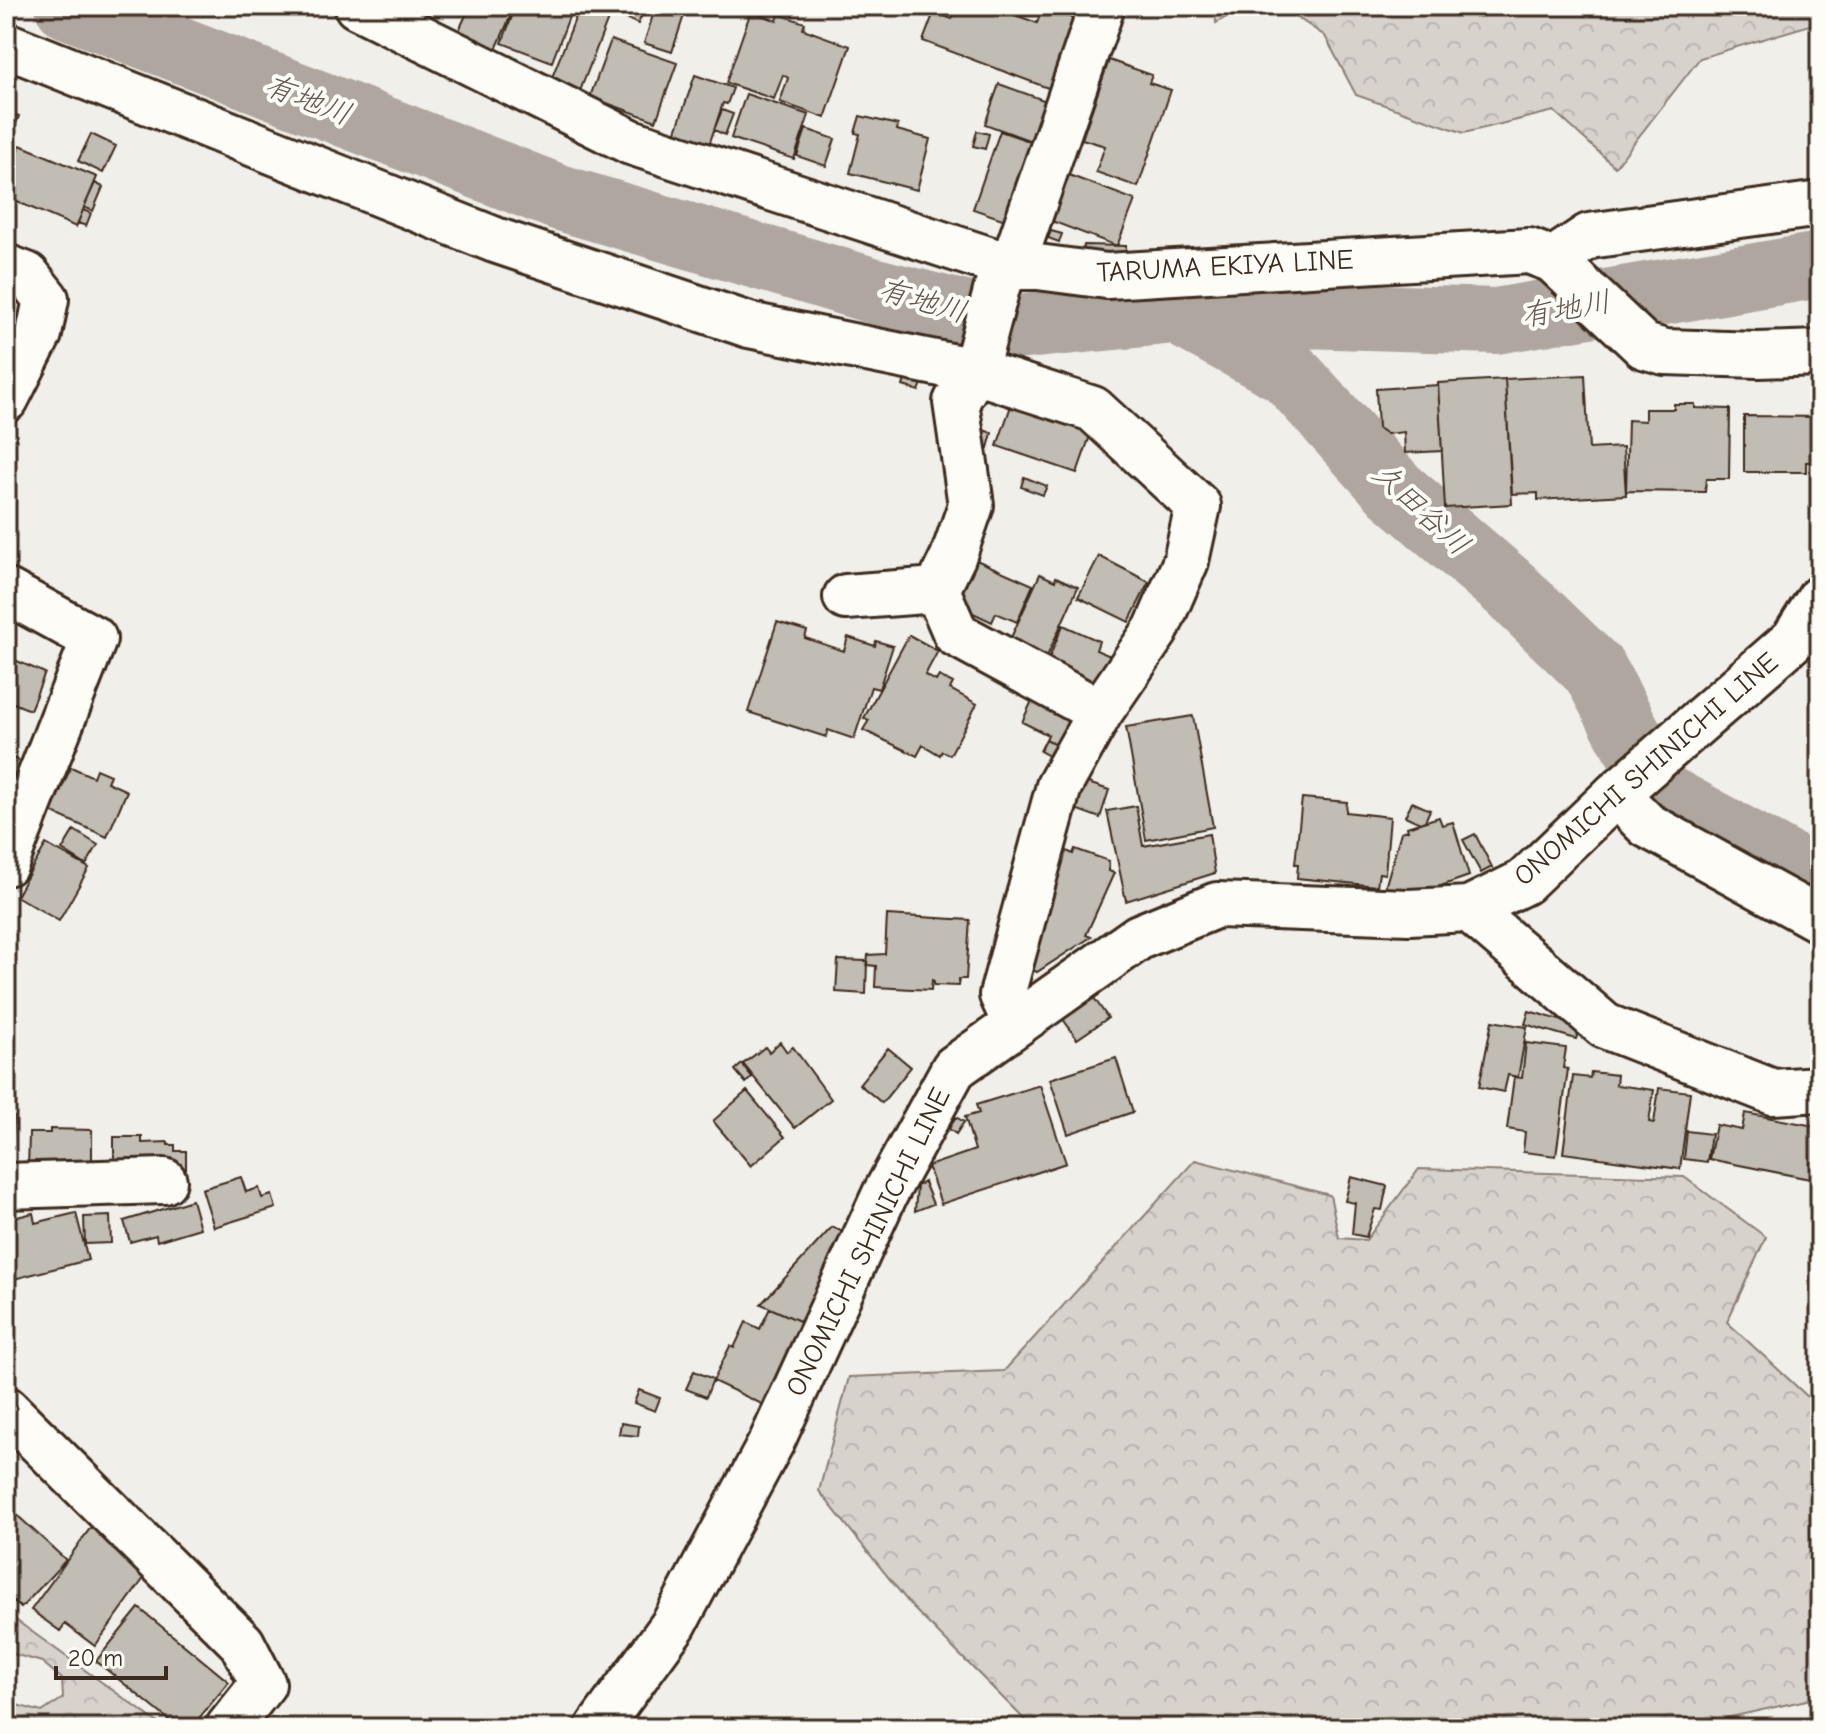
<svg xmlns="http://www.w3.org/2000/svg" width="1826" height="1734" viewBox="0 0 1826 1734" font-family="'Comic Neue','Klee One',sans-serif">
<defs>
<pattern id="forest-crowns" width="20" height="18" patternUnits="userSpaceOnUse" patternTransform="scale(2)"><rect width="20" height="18" fill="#d7d2cc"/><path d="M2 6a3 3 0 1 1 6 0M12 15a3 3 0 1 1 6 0" fill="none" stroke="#b9b4af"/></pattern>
</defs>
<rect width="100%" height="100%" fill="#f1efea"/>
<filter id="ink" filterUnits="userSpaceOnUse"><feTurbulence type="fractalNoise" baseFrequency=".0125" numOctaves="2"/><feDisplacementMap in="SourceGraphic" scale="16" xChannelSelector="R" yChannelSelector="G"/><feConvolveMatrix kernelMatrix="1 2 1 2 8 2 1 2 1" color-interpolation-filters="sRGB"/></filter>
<g filter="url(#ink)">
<path fill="url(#forest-crowns)" stroke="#897e75" stroke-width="2" d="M1215,6H1245L1216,23Z
M1280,6H1820V22L1700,58L1615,167L1554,111L1464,133L1356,95L1325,36Z
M1195,1160L1330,1195L1339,1238L1366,1240L1419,1169L1684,1177L1766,1237L1727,1322L1808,1397L1820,1401V1697L1681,1728H1033L913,1608L819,1491L849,1377L1004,1371Z
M6,1613L165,1728H6V1702L42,1712L63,1698L62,1679L42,1662L6,1652Z"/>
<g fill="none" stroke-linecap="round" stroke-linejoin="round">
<path stroke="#aea69f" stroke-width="66" d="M68,6L558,197L871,290L1015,327L1175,311L1496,321L1820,265
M1185,316L1288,372L1395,490L1509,588L1595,671L1634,744
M1652,783L1657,793L1820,882"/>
</g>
<path fill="#c1bcb4" stroke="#3b2a1e" stroke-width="2" d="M470,6H515L494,54L456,37Z
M516,6H573L552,62L502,43Z
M580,6H613L580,91L551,80Z
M630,6L644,10L638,24L625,18Z
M656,6H687L672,52L644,43Z
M957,6H991L1037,23L1043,7L1090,24L1064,94L923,41L934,12L952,19Z
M751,11L777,21L779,14L805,23L803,29L850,46L825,118L780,102L788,78L783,75L774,99L726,83Z
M611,40L677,63L656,121L590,97Z
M1109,60L1152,75L1149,83L1171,90L1138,187L1096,172L1105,146L1082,139Z
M695,75L733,88L727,104L723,103L708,148L674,137Z
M999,84L1052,103L1037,143L985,124Z
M746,94L809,115L794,159L731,138Z
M722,110L733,114L725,135L714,130Z
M6,111L19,116L6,147Z
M860,116L898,125L897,130L930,139L917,190L850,173L860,134L855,133Z
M806,129L835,139L826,166L797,156Z
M977,131L989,134L985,149L973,146Z
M1000,131L1044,146L1017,224L973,209Z
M91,134L116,146L103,173L78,161Z
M20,145L97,177L76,227L6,197V178Z
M1066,174L1135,200L1117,246L1049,220Z
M95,183L103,187L93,211L84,207Z
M83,210L91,213L86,226L78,223Z
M1051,231L1062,234L1059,242L1048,238Z
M1084,245L1126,246V252H1083Z
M1585,375L1589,449L1623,447L1626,495L1538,500V493L1512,494L1505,379Z
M906,376L923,381L919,391L903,386Z
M1505,379L1512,504L1445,508L1438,383Z
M1438,385L1442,451L1405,453L1404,432L1387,434L1378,428L1376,389Z
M1012,403L1092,430L1077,473L997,446Z
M1674,404H1695V408L1730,409L1729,479H1706L1705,492L1626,491L1628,420L1645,421V409H1674Z
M1744,416L1818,417V462H1806V472H1744Z
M1818,422H1820V452H1818Z
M973,426L992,433L988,448L978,444Z
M1024,477L1047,486L1043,495L1021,487Z
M1099,556L1149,582L1129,622L1078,597Z
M974,559L1033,585L1017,622L996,613L992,622L954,604Z
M1040,574L1055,581L1056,577L1078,587L1041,670L1004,653Z
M777,622L807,631L805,638L844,651L848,637L875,646L876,641L893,646L879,689L871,687L854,739L828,730L826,737L748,712Z
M1063,625L1099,641L1096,650L1120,660L1105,696L1043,672Z
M909,635L938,651L925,675L936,681L939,676L953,683L950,689L977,704L950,755L942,751L940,755L923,745L917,756L863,730L869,720L864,718Z
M10,658L45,673L30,710L6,700V667Z
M1038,688L1080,715L1065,749L1046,739L1048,735L1022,722Z
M1193,716L1213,827L1146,840L1126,727Z
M1046,739L1064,750L1058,761L1040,751Z
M6,755L22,762L6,797Z
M71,767L93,777L96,769L110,775L107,782L127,791L107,837L51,812Z
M1076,779L1109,790L1100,818L1067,806Z
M1302,798L1347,802L1346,812L1390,817L1385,874L1379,873L1377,886L1297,878L1298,864H1295Z
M1412,802L1430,810L1425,821L1420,823L1405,816Z
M1136,806L1143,846L1209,834L1215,873L1126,901L1107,811Z
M1439,817L1442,825L1453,822L1469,876L1432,889L1385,888L1401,832L1408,830L1407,827Z
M74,830L98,845L86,865L62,850Z
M1475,834L1492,867L1481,873L1463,840Z
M46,844L89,868L59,921L16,896Z
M1075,849L1109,861V871L1114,873L1086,935L1091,937L1037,972L1021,965L1032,923L1065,850L1073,854Z
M887,915L970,920L966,979H959L958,986L934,985V981L932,980L931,990L875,987L876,966L867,965L868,955L885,954Z
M838,960L867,961L866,994L836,992Z
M1094,998L1108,1018L1077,1039L1063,1019Z
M1529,1011L1580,1026L1576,1039L1525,1024Z
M1492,1021L1527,1027L1518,1077L1508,1075L1504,1092L1479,1087Z
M780,1042L787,1052L793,1047L831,1099L795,1128L743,1064L765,1047L769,1052Z
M1526,1043L1566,1048L1563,1068L1568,1069L1556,1156L1523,1152L1525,1132L1507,1129L1514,1077L1522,1078Z
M888,1048L911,1067L882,1103L859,1084Z
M1116,1058L1133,1112L1068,1134L1050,1079Z
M742,1064L752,1077L746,1083L735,1070Z
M1591,1072L1617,1075L1616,1085L1654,1090L1649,1122L1654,1123L1659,1088L1690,1092L1680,1169L1563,1153L1573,1076L1590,1078Z
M1040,1085L1066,1163L941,1204L928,1166L975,1150L965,1117L979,1113L976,1105Z
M747,1091L785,1137L751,1166L713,1121Z
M1745,1113L1820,1127V1181L1709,1159L1716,1125L1742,1130Z
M6,1117H14L11,1167H6Z
M956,1117L964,1122L956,1134L949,1129Z
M50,1129L92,1130V1172L28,1171L29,1133H50Z
M1687,1131L1711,1134L1707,1162L1684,1159Z
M114,1137H142V1143L168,1142V1145H175V1151H186V1169L114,1172Z
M241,1177L246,1192L259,1188L262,1198L272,1195L276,1208L214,1227L202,1189Z
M1351,1177L1387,1186L1382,1210L1375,1209L1366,1237L1352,1234L1355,1203L1345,1201Z
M924,1182L933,1204L915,1211L917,1186Z
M192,1200L200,1228L157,1241L156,1235L130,1242L124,1221Z
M33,1213L35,1223L76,1213L88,1260L6,1281V1230L11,1228L9,1219Z
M110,1216L111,1243L85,1244L84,1217Z
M832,1227L846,1233L804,1323L761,1304Z
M770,1308L804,1323L766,1406L713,1381L730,1346L734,1348L746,1322L760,1329Z
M694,1371L713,1379L706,1397L686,1389Z
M639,1390L660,1398L655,1411L634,1403Z
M621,1423L639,1426L638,1436L619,1434Z
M6,1505L66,1560L21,1608L6,1594Z
M94,1523L120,1542L114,1550L147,1574L95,1646L65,1624L60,1631L31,1610Z
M139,1608L229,1682L191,1728H179L96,1661Z"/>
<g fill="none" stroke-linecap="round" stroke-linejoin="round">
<g stroke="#3b2a1e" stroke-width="50">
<path id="minor" d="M6,45L495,240L749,325L975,371L1093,409L1198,506L1186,561L1156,630L1100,712L1059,786L1002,995L1015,1023
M1553,260L1589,236L1820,204
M6,267L27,275L46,299L39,334L6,399
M937,590L956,634L1100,712
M6,591L94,639L6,863
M846,597L937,590L953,557L971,505L956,402L975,371L999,280L1012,267L1102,6
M1616,794L1647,825L1820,920
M1469,909L1605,1026L1773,1092L1820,1089
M6,1186L164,1181
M6,1409L242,1643L263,1684L228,1728"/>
</g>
<g stroke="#3b2a1e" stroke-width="50">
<path id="major" d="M357,6L631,142L1012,267H1038L1107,276L1529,251L1553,260L1644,346L1665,352L1758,355L1820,353
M598,1728L674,1624L772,1441L885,1194L954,1068L1139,937L1217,905L1409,912L1469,909L1524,882L1616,794L1794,639L1820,598"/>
</g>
<use href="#minor" stroke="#fdfcf7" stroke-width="44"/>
<use href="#major" stroke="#fdfcf7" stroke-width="44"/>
</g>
</g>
<g text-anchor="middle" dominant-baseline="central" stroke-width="8" stroke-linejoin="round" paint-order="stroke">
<g font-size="28" fill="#3b2a1e" stroke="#fdfcf7">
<text transform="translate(1225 266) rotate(-3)">TARUMA EKIYA LINE</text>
<text transform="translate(1646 769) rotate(-41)">ONOMICHI SHINICHI LINE</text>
<text transform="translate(868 1242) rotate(-64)">ONOMICHI SHINICHI LINE</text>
</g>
<g font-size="30" font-style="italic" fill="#63554b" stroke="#fdfcf7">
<text transform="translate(308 100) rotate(21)">有地川</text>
<text transform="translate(923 301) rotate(16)">有地川</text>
<text transform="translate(1566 309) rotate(-10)">有地川</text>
<text transform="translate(1421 509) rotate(43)">久田谷川</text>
</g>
</g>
<rect width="1826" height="1734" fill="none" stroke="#fdfcf7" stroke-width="32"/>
<rect x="16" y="16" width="1794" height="1702" fill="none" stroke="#3b2a1e" stroke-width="3" filter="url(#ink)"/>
<path d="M56 1666v12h110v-12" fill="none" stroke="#3b2a1e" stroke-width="4"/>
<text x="68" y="1666" font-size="24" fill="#3b2a1e" stroke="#fdfcf7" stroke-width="6" paint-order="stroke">20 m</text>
</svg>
